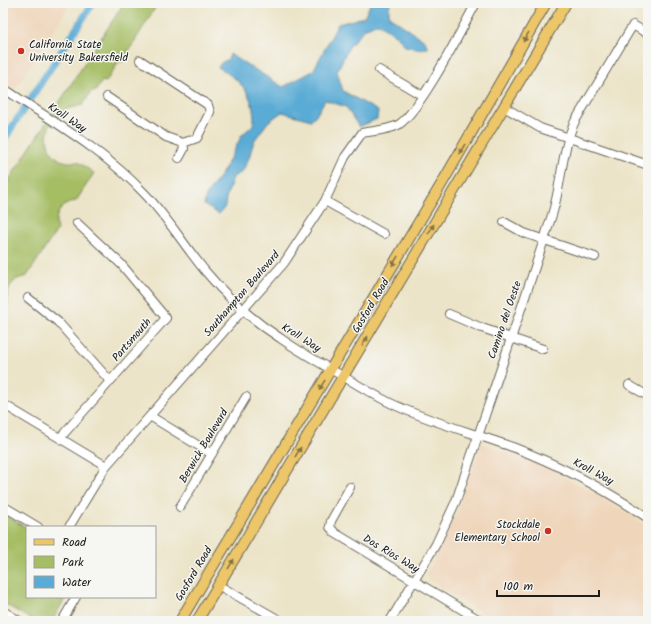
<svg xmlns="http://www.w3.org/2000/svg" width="651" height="624" viewBox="0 0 651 624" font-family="Kalam,sans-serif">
<rect width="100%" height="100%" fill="#f6f6f2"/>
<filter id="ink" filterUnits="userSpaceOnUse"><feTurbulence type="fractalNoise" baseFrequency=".025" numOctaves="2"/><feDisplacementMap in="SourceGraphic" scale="8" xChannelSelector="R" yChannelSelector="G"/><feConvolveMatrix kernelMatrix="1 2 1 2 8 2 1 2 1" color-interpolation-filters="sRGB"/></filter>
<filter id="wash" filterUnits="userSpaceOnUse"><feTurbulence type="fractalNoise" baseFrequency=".012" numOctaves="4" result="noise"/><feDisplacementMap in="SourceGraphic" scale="16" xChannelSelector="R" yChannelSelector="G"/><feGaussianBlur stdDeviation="0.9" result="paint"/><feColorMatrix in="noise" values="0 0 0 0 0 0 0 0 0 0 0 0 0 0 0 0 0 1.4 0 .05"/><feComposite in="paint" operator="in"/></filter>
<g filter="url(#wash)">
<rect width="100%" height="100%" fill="#ece4c8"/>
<path fill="#efd6bb" d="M3,3H71L3,108Z
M481,443L547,468L578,484L624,510L648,527V621H496L430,581L426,575L457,511Z"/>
<path fill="#a5bd63" stroke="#606c40" d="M124,3H158L122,62L119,61L106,82L102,81L95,92L92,90L83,105L66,109L63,114L55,119L49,127L47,138L49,148L53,154L60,160L68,162H78L94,173L76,201C61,204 53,215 57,230L27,276L17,279L10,286L7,296L8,305L3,313V189Z
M3,514L27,528V597H66L52,621H34L3,603Z"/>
<path fill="#5aabd5" stroke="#3b6478" d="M371,3H391L389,7V16L425,41L428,48L418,49L405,46L398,37L378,23L364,29L349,47L337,71L343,91L378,111L377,119L359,127L346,107L325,100L317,114L311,120L282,112L268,122L254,141L249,158L242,172L233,177L226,198L225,207L219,214L204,205L206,196L224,170L242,135L254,124C254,93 242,82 218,67L222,62L228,60L230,54L283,87L313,71L338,24L364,17Z"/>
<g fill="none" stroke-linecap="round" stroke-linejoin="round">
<path stroke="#5aabd5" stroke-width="7" d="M3,141L93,3"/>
</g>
</g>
<g filter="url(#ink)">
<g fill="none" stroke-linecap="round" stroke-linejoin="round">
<g stroke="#656258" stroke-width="10">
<path id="minor" d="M379,70L423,96
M3,88C52,121 105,151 145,194C168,218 185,247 206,272C227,297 252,320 280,338C300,352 322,364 344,377C362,387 380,399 399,407C437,424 477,434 515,448C562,466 606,490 648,518
M107,97L166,137L183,143L197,138L210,112L208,105L140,60
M504,107L540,128L648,165
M179,158L184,149L183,143
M325,201L384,234
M504,222L524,233L595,257
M28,298L58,322L110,381
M449,314L482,328L543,349
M629,385L648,396
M3,404L106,466
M150,416L212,454
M60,438L166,318L121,264L77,223
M350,487L331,521L330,527L335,533L481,621
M3,506L38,527
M180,507L246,397
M69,527L106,466L284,263L325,201L345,157L362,133C373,131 386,130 396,126C417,118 463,27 476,3
M218,585L281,621
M3,611L19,621
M62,621L76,597
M390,621L436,544L456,501C488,406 521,311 552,215C562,184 561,151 575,121L633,25L648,34"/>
</g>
<g stroke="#656258" stroke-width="12">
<path id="major" d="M180,621L441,185L546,3
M197,621L566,3"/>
</g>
<use href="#minor" stroke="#fff" stroke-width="8"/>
<use href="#major" stroke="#ecc669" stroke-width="10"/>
</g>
<defs><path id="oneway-solid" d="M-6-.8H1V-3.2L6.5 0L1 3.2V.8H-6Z"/></defs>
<g fill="#847142">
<use href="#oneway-solid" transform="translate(526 37) rotate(120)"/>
<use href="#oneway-solid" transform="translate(462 149) rotate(120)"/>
<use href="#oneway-solid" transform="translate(431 229) rotate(-59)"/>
<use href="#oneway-solid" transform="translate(395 261) rotate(121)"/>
<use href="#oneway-solid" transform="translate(365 341) rotate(-59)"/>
<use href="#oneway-solid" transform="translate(322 385) rotate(121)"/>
<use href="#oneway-solid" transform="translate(298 452) rotate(-59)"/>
<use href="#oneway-solid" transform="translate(231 564) rotate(-59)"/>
</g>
</g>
<g fill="#c8321e" stroke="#f6f6f2" stroke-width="1.5">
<circle cx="21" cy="51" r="4"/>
<circle cx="548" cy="531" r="4"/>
</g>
<g text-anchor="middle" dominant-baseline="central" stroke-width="3" stroke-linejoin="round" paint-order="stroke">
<g font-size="11" fill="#1c1c1c" stroke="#f6f6f2" text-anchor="start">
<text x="29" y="45">California State<tspan x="29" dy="13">University Bakersfield</tspan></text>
<text x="540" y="525" text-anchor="end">Stockdale<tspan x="540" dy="13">Elementary School</tspan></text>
</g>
<g font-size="11" fill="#1c1c1c" stroke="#f6f6f2">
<text transform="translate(67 118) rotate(34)">Kroll Way</text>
<text transform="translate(242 294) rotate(-49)">Southampton Boulevard</text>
<text transform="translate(371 306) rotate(-59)">Gosford Road</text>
<text transform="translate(505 320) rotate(-71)">Camino del Oeste</text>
<text transform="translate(301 338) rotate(32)">Kroll Way</text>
<text transform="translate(132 340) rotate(-49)">Partsmouth</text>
<text transform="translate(204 446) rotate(-59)">Berwick Boulevard</text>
<text transform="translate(593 472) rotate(28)">Kroll Way</text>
<text transform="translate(391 554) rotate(31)">Dos Rios Way</text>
<text transform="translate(194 574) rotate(-59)">Gosford Road</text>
</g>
</g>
<rect width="651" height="624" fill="none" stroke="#f6f6f2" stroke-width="16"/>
<rect x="26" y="526" width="130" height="72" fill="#f6f6f2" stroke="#9f9f9c"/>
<rect x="34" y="539" width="20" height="6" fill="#ecc669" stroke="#9f9f9c"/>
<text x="62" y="546" font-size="12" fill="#1c1c1c">Road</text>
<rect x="34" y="556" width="20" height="12" fill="#a5bd63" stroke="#9f9f9c"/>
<text x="62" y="566" font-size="12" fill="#1c1c1c">Park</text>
<rect x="34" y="576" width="20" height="12" fill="#5aabd5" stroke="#9f9f9c"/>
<text x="62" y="586" font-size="12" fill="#1c1c1c">Water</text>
<path d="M497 590v6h102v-6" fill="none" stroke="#1c1c1c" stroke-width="2"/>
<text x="503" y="590" font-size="12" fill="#1c1c1c" stroke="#f6f6f2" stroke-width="3" paint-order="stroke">100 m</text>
</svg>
